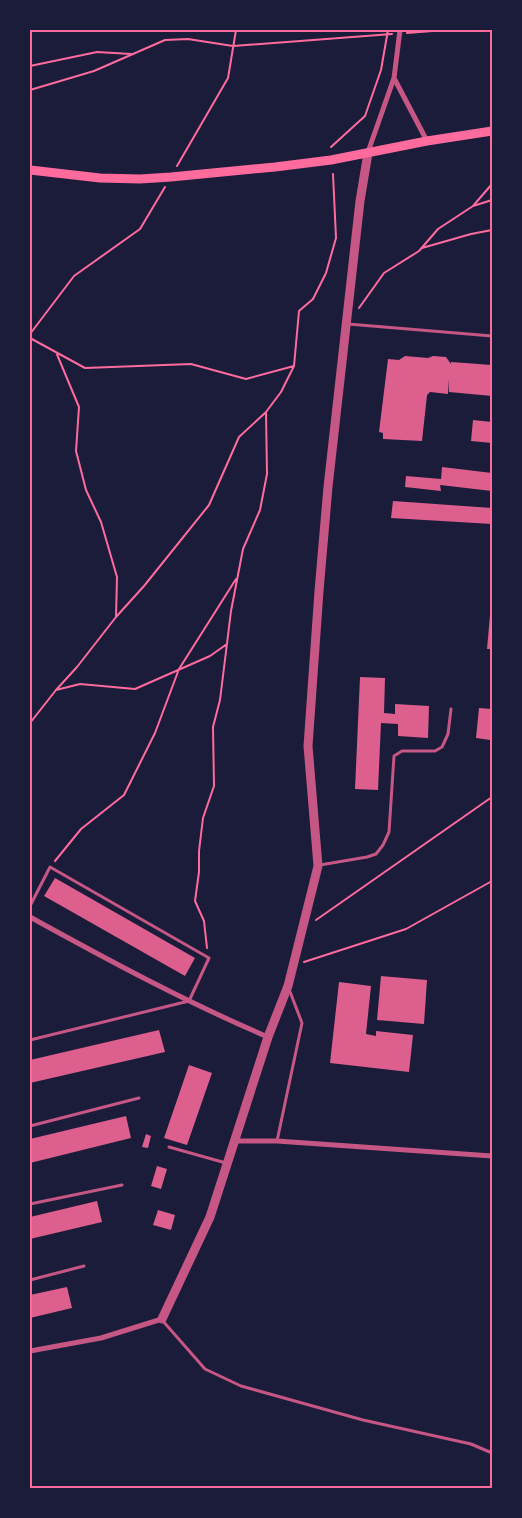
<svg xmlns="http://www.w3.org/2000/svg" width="522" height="1518" viewBox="0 0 522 1518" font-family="Bitter,serif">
<rect width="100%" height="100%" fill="#1b1b3a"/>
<path fill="#dd5f8e" d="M405,356L428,358L433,356L446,357L451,364V362L492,365V396L449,392V379L448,394L430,392L427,395L422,441L383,439V433L379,432L388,359L399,360Z
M473,420L492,422V443L471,441Z
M442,467L492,473V491L440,485L441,491L405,487L406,476L441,479Z
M393,501L492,508V524L391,518Z
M491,604H492V649H487Z
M360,677L385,678L384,713L395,714V704L429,706L428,738L398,736V724L381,723L378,790L355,789Z
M479,708L492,709L490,740L476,738Z
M55,878L195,958L185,976L44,896Z
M381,976L427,980L424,1024L377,1020Z
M339,982L371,986L366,1034L376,1036V1031L413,1035L409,1072L330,1063Z
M159,1030L165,1052L30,1083V1060Z
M189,1065L212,1073L187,1145L164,1138Z
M126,1116L131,1138L30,1163V1139Z
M146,1134L151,1136L148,1148L142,1147Z
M157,1166L167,1169L161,1189L151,1186Z
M97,1201L102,1222L30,1239V1217Z
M158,1210L175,1215L171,1230L153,1225Z
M67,1287L72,1308L30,1318V1295Z"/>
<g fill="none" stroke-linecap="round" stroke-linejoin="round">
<path stroke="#ff6b9d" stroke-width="2" d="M407,33L445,30
M30,66L97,52L131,54
M30,90L94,71L165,40L188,39L233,46L392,34
M331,147L365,116L381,70L388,30
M177,166L228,78L236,30
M473,206L492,184
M422,248L471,234L492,230
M359,308L384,273L419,251L438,229L473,206L492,200
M30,334L74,276L140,229L165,187
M30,338L85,368L191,364L246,379L294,366
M56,352L79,407L76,451L86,490L101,522L117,577L116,617
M56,690L80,684L135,689L210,656L227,644
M30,723L56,690L77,667L116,617L144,586L209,505L239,437L266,412L281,392L294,366L299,311L313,299L326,273L336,238L333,174
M55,861L81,829L124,795L155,733L179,669L236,579
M316,920L492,797
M207,948L204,921L195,901L199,872V851L203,818L214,786L213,727L220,700L231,611L243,549L260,510L267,474L266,412
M304,962L406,929L492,881"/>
<path stroke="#c65784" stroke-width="3" d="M348,324L492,336
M320,865L367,857L376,854L383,845L389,832L394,756L402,751H435L442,747L448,734L451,709
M30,906L50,867L209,958L189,1001L30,1040
M30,1126L139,1098
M277,1141L302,1023L289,989
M169,1147L226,1163
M30,1204L122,1185
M30,1280L84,1266
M162,1320L205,1369L241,1386L363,1420L471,1444L492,1453"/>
<path stroke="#c65784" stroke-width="5" d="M394,78L427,141
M368,152L394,78L400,30
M30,917C108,960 186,1002 268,1037
M235,1141H277L492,1156
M30,1351L101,1338L162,1319"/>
<path stroke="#c65784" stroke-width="9" d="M162,1319L210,1217L268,1037L288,986L318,866L308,746L319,591L328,487L360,201L368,153"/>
<path stroke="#ff6b9d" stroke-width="9" d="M30,170L100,178L140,179L171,177L275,167L331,160L427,141L492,131"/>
</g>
<rect width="522" height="1518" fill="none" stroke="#1b1b3a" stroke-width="62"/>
<rect x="31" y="31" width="460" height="1456" fill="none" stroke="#ff6b9d" stroke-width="2"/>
</svg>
